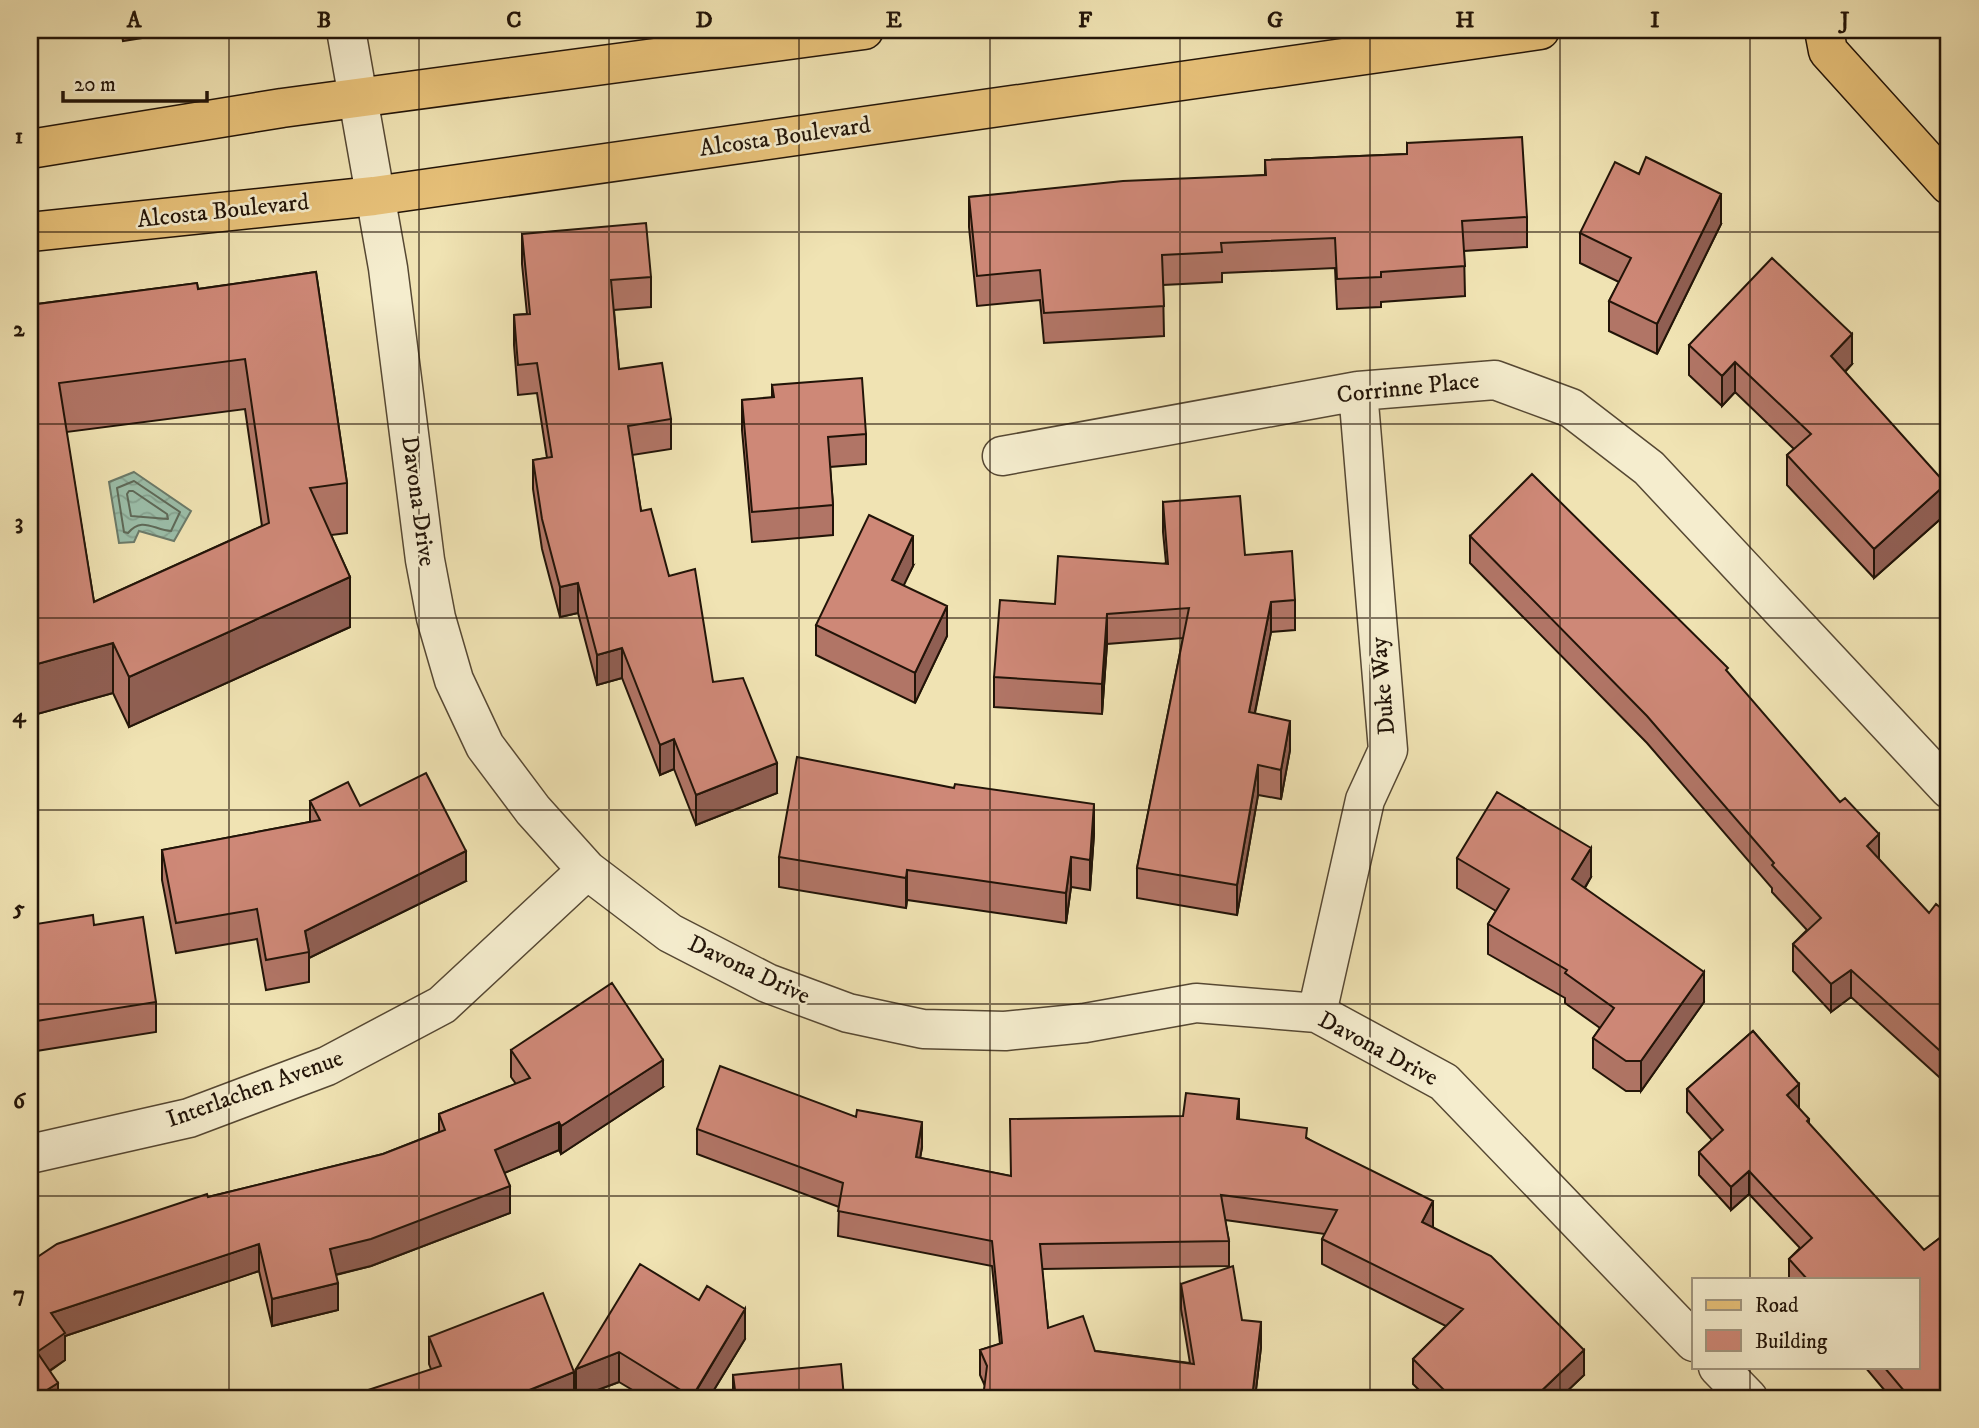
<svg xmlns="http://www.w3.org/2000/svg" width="1979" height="1428" viewBox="0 0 1979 1428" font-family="'IM FELL DW Pica',serif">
<defs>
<pattern id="water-waves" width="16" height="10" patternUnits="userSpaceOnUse" patternTransform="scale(1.75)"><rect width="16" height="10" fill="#9bbea9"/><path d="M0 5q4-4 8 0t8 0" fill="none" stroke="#85a290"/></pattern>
</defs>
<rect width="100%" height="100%" fill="#f0e3b3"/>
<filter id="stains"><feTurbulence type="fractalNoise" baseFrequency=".00286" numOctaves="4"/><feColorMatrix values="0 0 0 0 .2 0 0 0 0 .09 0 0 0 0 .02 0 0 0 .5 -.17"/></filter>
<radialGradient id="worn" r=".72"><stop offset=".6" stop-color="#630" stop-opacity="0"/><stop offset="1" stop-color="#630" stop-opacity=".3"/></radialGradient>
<path fill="url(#water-waves)" stroke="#6b7a69" stroke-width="2" d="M134,472L191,511L174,541L139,531L134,542L119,543L109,482Z"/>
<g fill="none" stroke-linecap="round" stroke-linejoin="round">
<path stroke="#5e6958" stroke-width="2" d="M134,481L180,512L171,531C154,530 142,516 128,533L124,532L117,488Z
M129,491H133L167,514L168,519L131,516L127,494Z"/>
<g stroke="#564833" stroke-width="41">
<path id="minor" d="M346,30L388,268L425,560L436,618L454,680L485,746L533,810L587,870L670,933L767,983L848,1013L923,1029L1005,1031L1085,1023L1196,1003L1317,1013L1444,1082L1694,1342
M1002,456L1358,391L1495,380L1571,408L1649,468L1949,789
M1317,1013L1365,800L1388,750L1358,391
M30,1154L189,1118L327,1066L442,1005L587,870
M1718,1367L1748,1398"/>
</g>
<g stroke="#221408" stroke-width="41">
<path id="major" d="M30,149L282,108L864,30
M30,232L374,196L1540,30"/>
</g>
<g stroke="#221408" stroke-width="41">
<path id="highway" d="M1824,30L1828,51L1949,185"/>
</g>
<use href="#minor" stroke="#f5edce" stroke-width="38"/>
<use href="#major" stroke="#e8c27a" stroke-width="38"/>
<use href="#highway" stroke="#e8c27a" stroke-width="38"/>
</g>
<path fill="#b17566" stroke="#221408" stroke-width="2" fill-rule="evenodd" d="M121,30H192L123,41Z
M1407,143L1527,217V247L1464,251L1465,296L1381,302V307L1337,309L1335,268L1222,273V282L1163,285L1164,336L1044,343L1040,300L977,306L969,227V197L1265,175V160L1407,154Z
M1721,224L1657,354L1609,331V301L1619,282L1580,263V233Z
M522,234L651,277V307L614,310L619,369L671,419V449L632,455L641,511L713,682L777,793L696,825L674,769L660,775L622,678L597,685L578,613L560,617L542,549L533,489V460L547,458L537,393L518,395L514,345V315L527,314L522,264Z
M316,272L347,483V533L331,535L350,577V627L129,727L113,693L30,716V305L197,283L198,289ZM245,409L262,526L94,602L66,432Z
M1689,345L1852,364L1845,372L1946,514L1874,578L1787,485V455L1794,449L1735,392L1722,406L1689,375Z
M772,385L866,434V464L830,467L833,505V535L752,542L742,430V400L772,398Z
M1163,502L1245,555L1295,600V630L1271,632L1255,713L1290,750L1281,799L1258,795L1237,915L1137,898V868L1183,638L1107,644L1102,714L994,707V677L1055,604L1166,563L1163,532Z
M1470,536L1728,673L1879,860L1929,913L1949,915V1086L1851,997L1831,1012L1793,971V944L1807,930L1772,892V888L1647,743L1470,563Z
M913,566L903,585L947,636L915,703L816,655V625Z
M310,801L360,806L466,881L309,958V982L266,990L257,939L176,953L162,880V850L310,822Z
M1094,834L1090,890L1071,887L1066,923L907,900L906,908L779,887V857Z
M1457,858L1591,877L1585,888L1704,1002L1641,1091H1626L1593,1068V1038L1600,1028L1565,1003V998L1488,954V924L1496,911L1457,888Z
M30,925H94L156,1002V1032L30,1052Z
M1753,1031L1799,1084L1798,1108L1809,1119V1124L1924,1250L1949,1231V1398H1891L1865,1367H1918V1279H1789V1259L1800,1248L1749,1194L1731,1210L1699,1175V1152L1712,1140L1687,1112V1089Z
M511,1050L663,1087L561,1154L559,1150L504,1173L510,1213L371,1266L336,1275L338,1310L272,1326L259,1271L65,1336V1360L50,1371L58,1398H30V1262L208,1197L383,1154L439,1132V1114L516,1084L511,1077Z
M856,1117L922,1147L920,1158L1010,1176L1239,1120L1307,1138L1433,1226V1227L1584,1375L1560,1398H1427L1413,1384V1359L1446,1326L1322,1264V1239L1325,1234L1225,1220L1229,1241V1266L1042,1269L1048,1328L1095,1351L1190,1363L1181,1309V1284L1242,1320L1261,1347L1255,1398H983L985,1386L980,1375V1350L1000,1344L992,1266L838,1236L839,1207L697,1154V1129Z
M699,1300L745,1339L709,1398H646L619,1382L576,1398V1369Z
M429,1337L574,1398L431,1369L429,1364Z
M733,1375L844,1398H733Z"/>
<path fill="#905f53" stroke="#221408" stroke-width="2" d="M1721,194V224L1657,354V324Z
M1852,334V364L1831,386V356Z
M1735,362V392L1722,406V376Z
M1946,484V514L1874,578V549Z
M913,536V566L892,610V580Z
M350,577V627L129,727V677Z
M578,583V613L560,617V587Z
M1271,602V632L1249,741V712Z
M947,606V636L915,703V673Z
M1107,614V644L1102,714V684Z
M113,643V693L30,716V666Z
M622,648V678L597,685V655Z
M1290,721V750L1281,799V770Z
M674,739V769L660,775V745Z
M777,763V793L696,825V795Z
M1258,765V795L1237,915V885Z
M1094,804V834L1090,890V860Z
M1879,834V861L1867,846Z
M1591,848V877L1572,909V879Z
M466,851V881L309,958V952L305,931Z
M1071,857V887L1066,923V893Z
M907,870V900L906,908V878Z
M1851,970V997L1831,1012V984Z
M1949,970V997L1942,978Z
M1704,972V1002L1641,1091V1061Z
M663,1060V1087L561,1154V1126Z
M1799,1084V1108L1787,1118V1095Z
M1239,1099V1124L1237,1119Z
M559,1122V1150L495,1177V1150Z
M922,1122V1147L916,1182V1157Z
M1749,1171V1194L1731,1210V1187Z
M510,1186V1213L371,1266L330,1276V1249Z
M1433,1201V1226L1422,1247V1222Z
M259,1244V1271L65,1336V1360L37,1379V1352L51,1313Z
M338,1283V1310L272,1326V1299Z
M745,1309V1339L709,1398H692Z
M1261,1322V1347L1255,1398H1252Z
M1584,1350V1375L1560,1398H1534Z
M619,1352V1382L576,1398V1369Z
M574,1372V1398H517V1395Z
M58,1383V1398H34Z"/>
<path fill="#ce8877" stroke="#221408" stroke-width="2" fill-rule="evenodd" d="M1522,137L1527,217L1462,221L1465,266L1381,272V277L1337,279L1335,238L1221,243L1222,252L1162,255L1164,306L1044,313L1040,270L977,276L969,197L1123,181L1266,175L1265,160L1407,154V143Z
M1646,157L1721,194L1657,324L1609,301L1631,258L1580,233L1615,162L1639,174Z
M646,223L651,277L611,280L619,369L662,363L671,419L628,426L641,511L651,509L669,576L695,569L713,682L743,678L777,763L696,795L674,739L660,745L622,648L597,655L578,583L560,587L542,519L533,460L552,457L537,363L518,365L514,315L530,314L522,234Z
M1772,258L1852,334L1831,356L1946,484L1874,549L1787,455L1811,434L1735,362L1722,376L1689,345Z
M316,272L347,483L310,488L350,577L129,677L113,643L30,666V305L197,283L198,289ZM245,359L269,523L94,602L59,383Z
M862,378L866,434L828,437L833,505L752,512L742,400L774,397L772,385Z
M1532,474L1728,668L1726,670L1840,802L1845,798L1879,834L1867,846L1929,913L1936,904L1949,915V970L1942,978L1949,984V1059L1851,970L1831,984L1793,944L1821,918L1772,865L1774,863L1647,716L1470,536Z
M1240,496L1245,555L1292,551L1295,600L1271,602L1249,712L1290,721L1281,770L1258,765L1237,885L1137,868L1189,608L1107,614L1102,684L994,677L1000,600L1055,604L1058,556L1168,564L1163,502Z
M869,515L913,536L892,580L947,606L915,673L816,625Z
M797,757L954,788L955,784L1094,804L1090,860L1071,857L1066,893L907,870L906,878L779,857Z
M426,773L466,851L305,931L309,952L266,960L257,909L176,923L162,850L320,820L310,801L348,782L360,806Z
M1497,792L1591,848L1572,879L1704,972L1641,1061H1626L1593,1038L1614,1008L1565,973L1567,970L1488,924L1509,889L1457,858Z
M93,915L94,925L143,917L156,1002L30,1022V925Z
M612,983L663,1060L561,1126L559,1122L495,1150L510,1186L371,1239L330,1249L338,1283L272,1299L259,1244L51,1313L65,1333L37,1352L58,1383L34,1398H30V1262L57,1244L207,1194L208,1197L383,1154L445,1130L439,1114L530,1078L511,1050Z
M1753,1031L1799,1084L1787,1095L1809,1119L1807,1121L1924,1250L1949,1231V1398H1910L1884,1367H1918V1279H1807L1789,1259L1812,1238L1749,1171L1731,1187L1699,1152L1723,1130L1687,1089Z
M720,1066L856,1117L857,1110L922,1122L916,1157L1011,1176L1010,1119L1183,1116L1186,1093L1239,1099L1237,1119L1307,1128L1306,1138L1433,1201L1422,1222L1491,1256L1584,1350L1534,1398H1452L1413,1359L1463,1309L1322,1239L1337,1210L1221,1195L1229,1241L1040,1244L1048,1328L1083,1316L1095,1351L1194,1364L1181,1284L1233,1266L1242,1320L1261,1322L1252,1398H1128L1129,1391L1079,1398H983L987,1366L980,1350L1002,1343L992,1241L838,1211L843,1183L697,1129Z
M640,1264L699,1300L707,1286L745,1309L692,1397L619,1352L576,1369Z
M543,1293L574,1372L517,1395L519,1398H344L441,1366L429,1337Z
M841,1364L844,1398H736L733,1375Z"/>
<path fill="none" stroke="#221408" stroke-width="2" stroke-opacity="0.55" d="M229,30V1398M419,30V1398M609,30V1398M799,30V1398M990,30V1398M1180,30V1398M1370,30V1398M1560,30V1398M1750,30V1279M30,232H1949M30,424H1949M30,618H1949M30,810H1949M30,1004H1949M30,1196H1949M1750,1367V1398"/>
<g text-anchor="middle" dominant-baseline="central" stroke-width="5" stroke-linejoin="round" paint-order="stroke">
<g font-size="24" fill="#221408" stroke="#f5edce">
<text transform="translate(785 137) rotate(-8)">Alcosta Boulevard</text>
<text transform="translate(223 211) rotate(-6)">Alcosta Boulevard</text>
<text transform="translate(1408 388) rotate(-6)">Corrinne Place</text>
<text transform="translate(418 501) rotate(82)">Davona Drive</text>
<text transform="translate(1383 686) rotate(-95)">Duke Way</text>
<text transform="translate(749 970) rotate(25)">Davona Drive</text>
<text transform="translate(1378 1049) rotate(28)">Davona Drive</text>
<text transform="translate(255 1089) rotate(-20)">Interlachen Avenue</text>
</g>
</g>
<rect width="1979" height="1428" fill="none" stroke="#f0e3b3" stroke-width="77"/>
<rect x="1692" y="1278" width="228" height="91" fill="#f5edce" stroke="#a1967f" stroke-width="2"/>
<rect x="1706" y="1300" width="35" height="10" fill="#e8c27a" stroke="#a1967f" stroke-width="2"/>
<text x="1755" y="1312" font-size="21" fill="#221408">Road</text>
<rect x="1706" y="1330" width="35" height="21" fill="#ce8877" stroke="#a1967f" stroke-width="2"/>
<text x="1755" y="1348" font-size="21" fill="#221408">Building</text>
<path d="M63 91v10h144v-10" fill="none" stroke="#221408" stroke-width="3.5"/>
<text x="74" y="91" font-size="21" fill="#221408" stroke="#f5edce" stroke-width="5" paint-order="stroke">20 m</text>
<rect x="38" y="38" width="1902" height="1352" fill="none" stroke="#221408" stroke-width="2.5"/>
<g font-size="23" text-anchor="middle" font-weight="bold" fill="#221408">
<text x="134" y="27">A</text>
<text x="324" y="27">B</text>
<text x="514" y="27">C</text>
<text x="704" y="27">D</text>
<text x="894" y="27">E</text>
<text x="1085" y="27">F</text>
<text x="1275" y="27">G</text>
<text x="1465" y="27">H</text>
<text x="1655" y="27">I</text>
<text x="1845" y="27">J</text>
<text x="19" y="143">1</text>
<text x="19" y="336">2</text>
<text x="19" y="529">3</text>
<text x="19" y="722">4</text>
<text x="19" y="915">5</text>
<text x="19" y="1108">6</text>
<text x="19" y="1301">7</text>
</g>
<rect width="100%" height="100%" filter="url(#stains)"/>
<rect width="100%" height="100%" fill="url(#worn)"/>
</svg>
